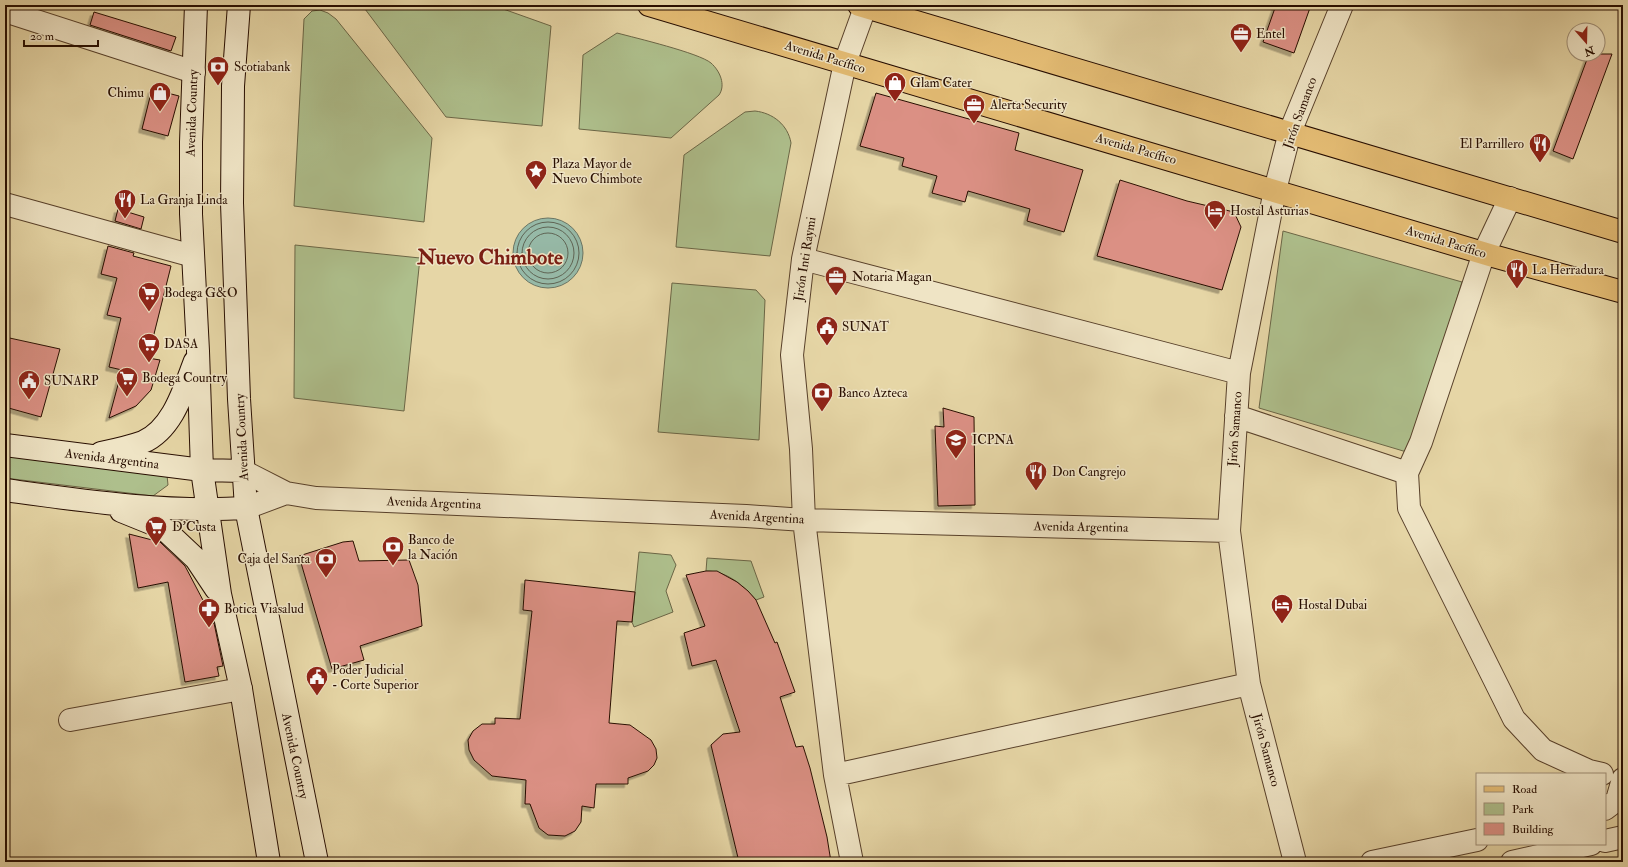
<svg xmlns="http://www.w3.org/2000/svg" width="1628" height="867" viewBox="0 0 1628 867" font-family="'IM FELL Double Pica',serif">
<defs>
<filter id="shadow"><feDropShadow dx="-3.5" dy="3.5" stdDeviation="0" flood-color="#0004"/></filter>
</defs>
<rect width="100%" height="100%" fill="#e6d6a6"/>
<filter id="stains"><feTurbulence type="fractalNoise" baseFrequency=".005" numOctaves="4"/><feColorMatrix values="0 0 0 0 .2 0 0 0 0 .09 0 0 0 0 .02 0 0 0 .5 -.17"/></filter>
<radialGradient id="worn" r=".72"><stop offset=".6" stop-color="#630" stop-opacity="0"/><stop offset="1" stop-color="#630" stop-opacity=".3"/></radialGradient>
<path fill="#aebf8c" stroke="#6b6646" d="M362,5H492L551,26L542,126L446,117Z
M320,10L328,13L336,19L432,138L424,222L294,206L304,19L312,11Z
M617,33C636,38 699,53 711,63C720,71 726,85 719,95L671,138L579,129L583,55Z
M755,111C773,113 788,125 791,143L770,256L676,247L684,155L745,112Z
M1283,231L1462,282L1410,453L1259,408Z
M295,245L420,258L404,411L294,398Z
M672,283L756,290L765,300L759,440L658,432Z
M5,447L166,465L168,485L153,496L5,478Z
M639,552L671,555L676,565L666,591L673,612L634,627L632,622Z
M707,558L751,561L764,597L756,600C743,585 727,571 706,571Z"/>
<path fill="#96b9a7" stroke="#6a7564" d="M513 253a35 35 0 1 1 70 0a35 35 0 1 1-70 0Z"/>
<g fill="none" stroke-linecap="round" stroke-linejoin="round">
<path stroke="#5f6454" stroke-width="1" d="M517 253a31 31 0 1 1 62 0a31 31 0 1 1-62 0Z
M522 253a26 26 0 1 1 52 0a26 26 0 1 1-52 0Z
M528 253a20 20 0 1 1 40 0a20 20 0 1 1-40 0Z"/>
</g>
<path fill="#db9084" stroke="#280e00" filter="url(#shadow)" d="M1276,5H1311L1294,53L1263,42Z
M94,12L176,37L171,51L90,25Z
M1589,54H1612L1573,159L1553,151Z
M152,89L179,96L168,136L142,129Z
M876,93L1019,133L1015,150L1083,170L1064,232L1027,221L1030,209L968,191L965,202L932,193L937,176L902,166L904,158L860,146Z
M1120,180L1187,201L1234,212L1241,227L1222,290L1097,256Z
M118,209L144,217L141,229L115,221Z
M108,246L134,253L133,256L171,266L148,358L160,360L151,390L136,406L109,418L122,370L109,367L121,318L107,315L117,278L101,274Z
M5,337L60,349L41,417L5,407Z
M943,408L974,417L975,505L938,506L935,426L944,427Z
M129,534L160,542L185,566L206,606L209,624L214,623L223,666L217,667L219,676L185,682L168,582L138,588Z
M353,541L359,561L409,560L418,585L422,626L360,646L364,660L332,669L299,556L343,542Z
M706,571H717L737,582L748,591L756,600L775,643L777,642L795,692L780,697L796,747L803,746L810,768L827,837L831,862H739L711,745L723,734L740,732L716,660L692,666L684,633L705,626L686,575Z
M525,580L635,592L632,622L617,621L609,723L630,725L651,740L656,749L657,758L654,765L648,771L628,778V784H596L594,808L582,806L581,822L575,831L565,836L548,835L539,828L530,804H525L526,780L492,776L474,760L469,750L468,740L473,731L482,724H495V718L520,719L532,611L523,610Z"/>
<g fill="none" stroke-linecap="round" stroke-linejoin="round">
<g stroke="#58402a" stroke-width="24">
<path id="street" d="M5,11L194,72
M1510,198L1484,253L1421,442L1407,473L1409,508L1514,719L1543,750L1589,771L1602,774
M5,204L193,256
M803,259L1239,373
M1236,416L1407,473
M243,471L286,493L316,498L746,516L804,520L1229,531
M246,508L286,493
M70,720L241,689
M835,775L1249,684
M1605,809L1617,800L1623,779
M1605,841L1623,837
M852,862L835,775L804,520L801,449L792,355L803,259L845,63L866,5
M1295,862L1249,684L1229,531L1239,373L1275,190L1290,132L1342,5
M1372,862L1477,840
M1512,862L1591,844"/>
</g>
<g stroke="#280e00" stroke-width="24">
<path id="secondary" d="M196,5L191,142V214L198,351L202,470L220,594L241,689L269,862
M239,5L233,86L232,203L239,399L246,508L317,862
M5,445L202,470L243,471
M101,453C115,450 129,447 143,442C173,429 184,389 195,361
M5,490C85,501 165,513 246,508
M121,511L163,528L196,559L216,589"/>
</g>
<g stroke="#280e00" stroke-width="24">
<path id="primary" d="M649,5L1493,256L1623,292
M859,5L1623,232"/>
</g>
<use href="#street" stroke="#efe4c5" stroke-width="22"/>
<use href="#secondary" stroke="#efe4c5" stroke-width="22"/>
<use href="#primary" stroke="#e3bb73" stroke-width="22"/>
</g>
<defs>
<g id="office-pin" transform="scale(1.15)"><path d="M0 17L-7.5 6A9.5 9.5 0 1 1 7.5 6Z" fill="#8f2418" stroke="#efe4c5"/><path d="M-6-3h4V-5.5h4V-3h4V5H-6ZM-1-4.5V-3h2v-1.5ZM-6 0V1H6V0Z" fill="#fff"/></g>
<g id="bank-pin" transform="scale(1.15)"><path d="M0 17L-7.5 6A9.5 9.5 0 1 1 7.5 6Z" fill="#8f2418" stroke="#efe4c5"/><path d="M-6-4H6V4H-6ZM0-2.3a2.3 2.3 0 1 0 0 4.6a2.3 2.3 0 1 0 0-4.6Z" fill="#fff"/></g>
<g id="shop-pin" transform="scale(1.15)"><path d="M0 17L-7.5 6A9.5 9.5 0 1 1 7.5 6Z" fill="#8f2418" stroke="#efe4c5"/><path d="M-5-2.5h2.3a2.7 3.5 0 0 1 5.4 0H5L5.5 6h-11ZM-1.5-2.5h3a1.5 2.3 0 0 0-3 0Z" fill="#fff"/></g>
<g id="restaurant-pin" transform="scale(1.15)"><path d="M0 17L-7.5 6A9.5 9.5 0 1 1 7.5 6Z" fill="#8f2418" stroke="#efe4c5"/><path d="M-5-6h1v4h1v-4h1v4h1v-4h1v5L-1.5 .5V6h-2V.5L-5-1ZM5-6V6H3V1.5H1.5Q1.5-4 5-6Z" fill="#fff"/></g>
<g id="sight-pin" transform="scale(1.15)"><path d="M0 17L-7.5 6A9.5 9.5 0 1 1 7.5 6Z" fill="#8f2418" stroke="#efe4c5"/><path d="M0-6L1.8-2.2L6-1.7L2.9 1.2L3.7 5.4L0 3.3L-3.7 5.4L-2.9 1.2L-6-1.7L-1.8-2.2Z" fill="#fff"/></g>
<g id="hotel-pin" transform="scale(1.15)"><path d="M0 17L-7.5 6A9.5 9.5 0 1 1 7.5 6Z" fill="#8f2418" stroke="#efe4c5"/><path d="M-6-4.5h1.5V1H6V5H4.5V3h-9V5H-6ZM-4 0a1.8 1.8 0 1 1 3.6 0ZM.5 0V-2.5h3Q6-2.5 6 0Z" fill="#fff"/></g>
<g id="supermarket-pin" transform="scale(1.15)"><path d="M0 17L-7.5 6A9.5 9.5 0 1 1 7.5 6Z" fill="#8f2418" stroke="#efe4c5"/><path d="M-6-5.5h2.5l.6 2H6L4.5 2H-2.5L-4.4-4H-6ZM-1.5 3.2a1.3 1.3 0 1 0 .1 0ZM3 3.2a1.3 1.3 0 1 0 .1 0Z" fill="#fff"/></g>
<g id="civic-pin" transform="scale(1.15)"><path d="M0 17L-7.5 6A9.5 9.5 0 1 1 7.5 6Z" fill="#8f2418" stroke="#efe4c5"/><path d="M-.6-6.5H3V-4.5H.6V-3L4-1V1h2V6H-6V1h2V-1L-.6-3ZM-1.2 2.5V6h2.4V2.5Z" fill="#fff"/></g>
<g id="university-pin" transform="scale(1.15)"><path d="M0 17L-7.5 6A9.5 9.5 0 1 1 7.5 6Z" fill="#8f2418" stroke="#efe4c5"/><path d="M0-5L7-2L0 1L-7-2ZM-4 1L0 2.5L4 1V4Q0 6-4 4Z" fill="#fff"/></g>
<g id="pharmacy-pin" transform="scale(1.15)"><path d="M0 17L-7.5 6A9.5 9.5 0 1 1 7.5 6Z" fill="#8f2418" stroke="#efe4c5"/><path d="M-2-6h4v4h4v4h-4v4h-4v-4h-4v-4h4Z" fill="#fff"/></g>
</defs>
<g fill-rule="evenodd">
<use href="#office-pin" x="1241" y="34"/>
<use href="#bank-pin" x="218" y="67"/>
<use href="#shop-pin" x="895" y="83"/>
<use href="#shop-pin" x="160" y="93"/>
<use href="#office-pin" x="974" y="105"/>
<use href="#restaurant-pin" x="1540" y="144"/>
<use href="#sight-pin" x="536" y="171"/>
<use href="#restaurant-pin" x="125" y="200"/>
<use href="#hotel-pin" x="1215" y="211"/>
<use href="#restaurant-pin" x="1517" y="270"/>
<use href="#office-pin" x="836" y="277"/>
<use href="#supermarket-pin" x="149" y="293"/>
<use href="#civic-pin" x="827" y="327"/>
<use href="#supermarket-pin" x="149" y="344"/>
<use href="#supermarket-pin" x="127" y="378"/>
<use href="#civic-pin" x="29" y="381"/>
<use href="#bank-pin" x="822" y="393"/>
<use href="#university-pin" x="956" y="440"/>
<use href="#restaurant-pin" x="1036" y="472"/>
<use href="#supermarket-pin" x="156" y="527"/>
<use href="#bank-pin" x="393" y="547"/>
<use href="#bank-pin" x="326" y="559"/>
<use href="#hotel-pin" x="1282" y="605"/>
<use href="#pharmacy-pin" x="209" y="609"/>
<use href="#civic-pin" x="317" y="677"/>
</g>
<g text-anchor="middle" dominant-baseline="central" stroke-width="3" stroke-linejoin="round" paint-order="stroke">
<g font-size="13" fill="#280e00" stroke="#efe4c5" text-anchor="start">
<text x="1256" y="34">Entel</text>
<text x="234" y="67">Scotiabank</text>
<text x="910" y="83">Glam Cater</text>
<text x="144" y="93" text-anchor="end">Chimu</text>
<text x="990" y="105">Alerta Security</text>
<text x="1524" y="144" text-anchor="end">El Parrillero</text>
<text x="552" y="164">Plaza Mayor de<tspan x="552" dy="15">Nuevo Chimbote</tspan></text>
<text x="140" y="200">La Granja Linda</text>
<text x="1230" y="211">Hostal Asturias</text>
<text x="1532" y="270">La Herradura</text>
<text x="852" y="277">Notaria Magan</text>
<text x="164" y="293">Bodega G&amp;O</text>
<text x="842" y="327">SUNAT</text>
<text x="164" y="344">DASA</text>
<text x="142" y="378">Bodega Country</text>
<text x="44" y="381">SUNARP</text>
<text x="838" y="393">Banco Azteca</text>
<text x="972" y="440">ICPNA</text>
<text x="1052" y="472">Don Cangrejo</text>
<text x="172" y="527">D'Custa</text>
<text x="408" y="540">Banco de<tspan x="408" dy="15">la Nación</tspan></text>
<text x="310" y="559" text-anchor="end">Caja del Santa</text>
<text x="1298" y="605">Hostal Dubai</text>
<text x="224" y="609">Botica Viasalud</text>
<text x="332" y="670">Poder Judicial<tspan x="332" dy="15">- Corte Superior</tspan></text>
</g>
<g font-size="13" fill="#280e00" stroke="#efe4c5">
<text transform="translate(825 57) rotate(17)">Avenida Pacífico</text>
<text transform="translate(192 113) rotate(-88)">Avenida Country</text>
<text transform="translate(1300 113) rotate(-70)">Jirón Samanco</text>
<text transform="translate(1136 149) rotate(16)">Avenida Pacífico</text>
<text transform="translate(1446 242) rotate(17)">Avenida Pacífico</text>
<text transform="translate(805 259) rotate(-81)">Jirón Inti Raymi</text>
<text transform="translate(1235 429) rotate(-86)">Jirón Samanco</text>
<text transform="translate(242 437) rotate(-93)">Avenida Country</text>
<text transform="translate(112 459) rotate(7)">Avenida Argentina</text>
<text transform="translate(434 503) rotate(2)">Avenida Argentina</text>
<text transform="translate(757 517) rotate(3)">Avenida Argentina</text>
<text transform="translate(1081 527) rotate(1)">Avenida Argentina</text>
<text transform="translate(1266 750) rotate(75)">Jirón Samanco</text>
<text transform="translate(295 756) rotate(78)">Avenida Country</text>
</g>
<g font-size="21" font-weight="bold" fill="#7a1f14" stroke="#efe4c5">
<text x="490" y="257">Nuevo Chimbote</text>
</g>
</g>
<rect width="1628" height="867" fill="none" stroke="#e6d6a6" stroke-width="20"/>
<rect x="6" y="6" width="1616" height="855" fill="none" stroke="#280e00" stroke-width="2"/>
<rect x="10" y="10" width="1608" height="847" fill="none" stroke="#280e00"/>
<rect x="1476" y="773" width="130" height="72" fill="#efe4c5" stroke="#9f8e76"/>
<rect x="1484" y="786" width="20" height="6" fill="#e3bb73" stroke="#9f8e76"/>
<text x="1512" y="793" font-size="12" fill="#280e00">Road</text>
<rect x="1484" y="803" width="20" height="12" fill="#aebf8c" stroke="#9f8e76"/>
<text x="1512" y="813" font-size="12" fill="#280e00">Park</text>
<rect x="1484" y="823" width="20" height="12" fill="#db9084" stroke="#9f8e76"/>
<text x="1512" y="833" font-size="12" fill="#280e00">Building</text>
<g transform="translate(1586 42) rotate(160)"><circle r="19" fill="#efe4c5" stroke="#9f8e76"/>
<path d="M0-3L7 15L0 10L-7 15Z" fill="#8f2418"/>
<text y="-6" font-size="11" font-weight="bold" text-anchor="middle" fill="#280e00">N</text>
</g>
<path d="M24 40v6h74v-6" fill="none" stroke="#280e00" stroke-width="2"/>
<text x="30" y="40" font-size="12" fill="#280e00" stroke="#efe4c5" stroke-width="3" paint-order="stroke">20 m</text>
<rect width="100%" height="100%" filter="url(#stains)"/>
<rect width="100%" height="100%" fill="url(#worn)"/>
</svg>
